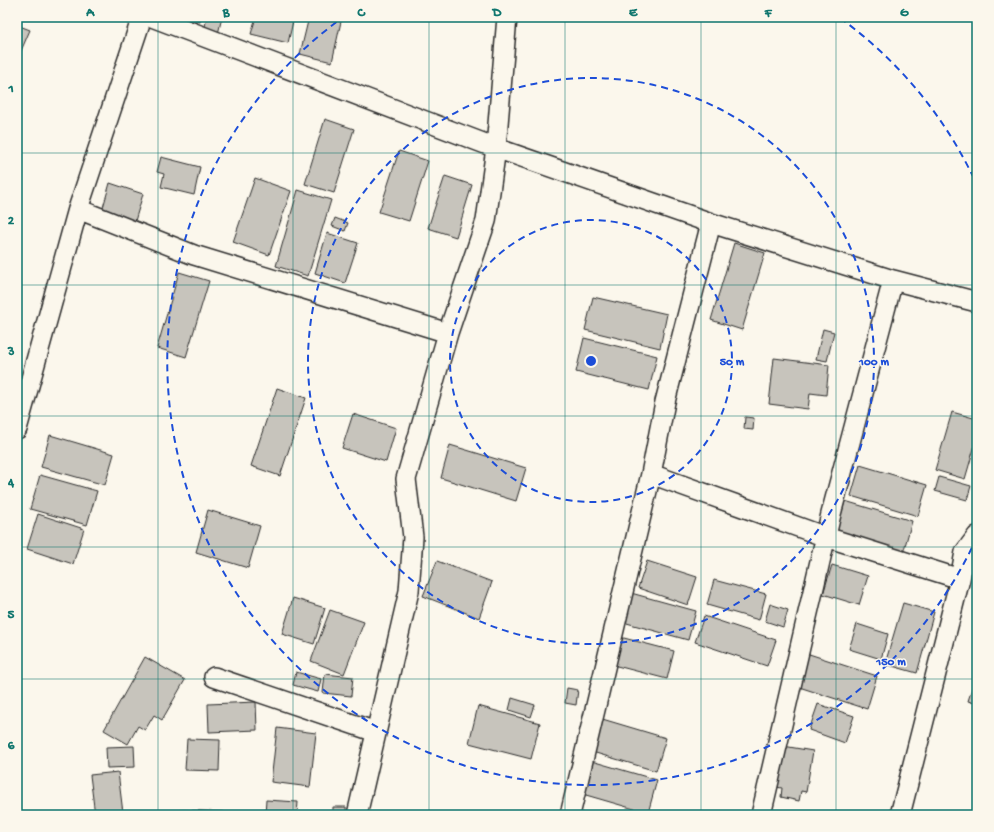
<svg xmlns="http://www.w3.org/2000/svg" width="994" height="832" viewBox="0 0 994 832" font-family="'Gochi Hand',sans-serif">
<rect width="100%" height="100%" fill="#fbf7ec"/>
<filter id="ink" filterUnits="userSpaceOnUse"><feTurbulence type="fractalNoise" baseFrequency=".025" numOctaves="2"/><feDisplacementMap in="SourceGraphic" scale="8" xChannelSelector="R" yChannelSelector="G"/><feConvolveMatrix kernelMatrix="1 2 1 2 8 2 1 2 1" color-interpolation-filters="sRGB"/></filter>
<g filter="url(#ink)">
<path fill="#c7c4bc" stroke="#2b2b2b" d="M180,17H201L200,22Z
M207,17H222L218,34L204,31Z
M256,17H294L288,43L251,34Z
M309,17H342L332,62L300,54Z
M17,25L30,30L17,60Z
M325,119L354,129L334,193L305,184Z
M399,151L428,161L409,221L379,212Z
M161,157L200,167L194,195L161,187L164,174L157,172Z
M445,176L472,185L456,237L428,228Z
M255,178L291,191L269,255L233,242Z
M110,183L143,194L135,221L102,211Z
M298,190L331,200L308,276L276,266Z
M335,218L348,223L345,231L332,226Z
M327,233L358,243L345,283L315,273Z
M734,243L765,253L742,330L711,320Z
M179,272L209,281L186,357L157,348Z
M593,297L667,314L660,348L585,330Z
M823,329L834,332L827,361L816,359Z
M584,338L657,356L649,390L576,372Z
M774,358L829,365L826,395L810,393L808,409L769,404Z
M277,388L306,398L280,476L251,466Z
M952,412L977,419V438L965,479L935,470Z
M353,414L396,428L386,462L342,448Z
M745,417L754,418L753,430L744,429Z
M50,435L114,454L105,485L41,467Z
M450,445L526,468L516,501L441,478Z
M860,465L927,485L918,516L851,496Z
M40,475L97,491L87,525L30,509Z
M939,477L971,486L967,500L935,491Z
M845,501L912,521L903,553L836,533Z
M208,510L260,526L248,568L196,552Z
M38,514L84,529L73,564L27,549Z
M437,561L492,582L479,618L423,596Z
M647,561L697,577L688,605L638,588Z
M832,565L868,576L859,605L823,594Z
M714,580L766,594L759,620L707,605Z
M631,593L696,611L688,640L623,622Z
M293,598L325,608L314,644L282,634Z
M903,603L934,612L917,673L885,664Z
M770,604L788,610L783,627L765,621Z
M330,610L364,622L344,674L311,661Z
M704,616L776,640L767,666L695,642Z
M857,624L888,634L881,659L849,649Z
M620,637L674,651L667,679L613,665Z
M806,653L877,676L867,709L796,686Z
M145,657L185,680L162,720L154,715L145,730L138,726L128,744L104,730Z
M296,672L321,679L318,692L293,685Z
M977,673V704L968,701Z
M325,674L353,677L351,696L323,693Z
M567,688L578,690L576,705L565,703Z
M512,698L535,705L531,717L509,710Z
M256,702L257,730L209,732L208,704Z
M818,704L854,716L845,743L809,730Z
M478,706L540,723L531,759L469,743Z
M599,718L666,738L656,771L589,751Z
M277,728L316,733L310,787L271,782Z
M187,739L220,740L219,771L185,770Z
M777,745L813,751L806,792L801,791L799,801L781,797L782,788L770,786Z
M134,746L135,767L107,768L106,747Z
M588,760L657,780L648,813L579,793Z
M118,772L123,813L95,815L90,775Z
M266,800L298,802L297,815H265Z
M333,807H346V815H333Z
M180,810L224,812V815H180Z"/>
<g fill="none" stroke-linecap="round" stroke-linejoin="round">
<g stroke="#2b2b2b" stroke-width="22">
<path id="minor" d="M152,17L496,148L711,223L893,280L977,302
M78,209L194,255L448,333L486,221L496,148L507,17
M17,429L78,209L142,17
M651,474L826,537L960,579
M214,677L376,732
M357,815L409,591L413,537L406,479L448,333
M570,815L651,474L665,402L711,223
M761,815L831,514L893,280
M900,815L960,579L965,552L977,536"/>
</g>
<use href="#minor" stroke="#fbf7ec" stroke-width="19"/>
</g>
</g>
<path fill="none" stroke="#0f766e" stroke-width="1" stroke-opacity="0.55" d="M158,17V815M293,17V815M429,17V815M565,17V815M701,17V815M836,17V815M17,153H977M17,285H977M17,416H977M17,547H977M17,679H977"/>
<g fill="none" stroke="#1d4ed8" stroke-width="2" stroke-dasharray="7 5">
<circle cx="591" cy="361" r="141"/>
<circle cx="591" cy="361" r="283"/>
<path d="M977 537A424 424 0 1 1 342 18M840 18A424 424 0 0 1 977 185"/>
</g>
<circle cx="591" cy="361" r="6" fill="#1d4ed8" stroke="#fbf7ec" stroke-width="2"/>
<g font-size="12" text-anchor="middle" font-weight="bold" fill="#1d4ed8" stroke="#fbf7ec" stroke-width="3" stroke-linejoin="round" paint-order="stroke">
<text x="732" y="365">50 m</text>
<text x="874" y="365">100 m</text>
<text x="891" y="665">150 m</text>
</g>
<rect width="994" height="832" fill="none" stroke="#fbf7ec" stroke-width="44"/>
<rect x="22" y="22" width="950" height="788" fill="none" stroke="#0f766e" stroke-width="1.5"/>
<g font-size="13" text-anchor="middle" font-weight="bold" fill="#0f766e">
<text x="90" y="16">A</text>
<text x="226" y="16">B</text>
<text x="361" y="16">C</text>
<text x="497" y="16">D</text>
<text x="633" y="16">E</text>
<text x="768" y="16">F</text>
<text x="904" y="16">G</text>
<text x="11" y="92">1</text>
<text x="11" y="224">2</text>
<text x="11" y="355">3</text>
<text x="11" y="486">4</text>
<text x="11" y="618">5</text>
<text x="11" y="749">6</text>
</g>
</svg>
